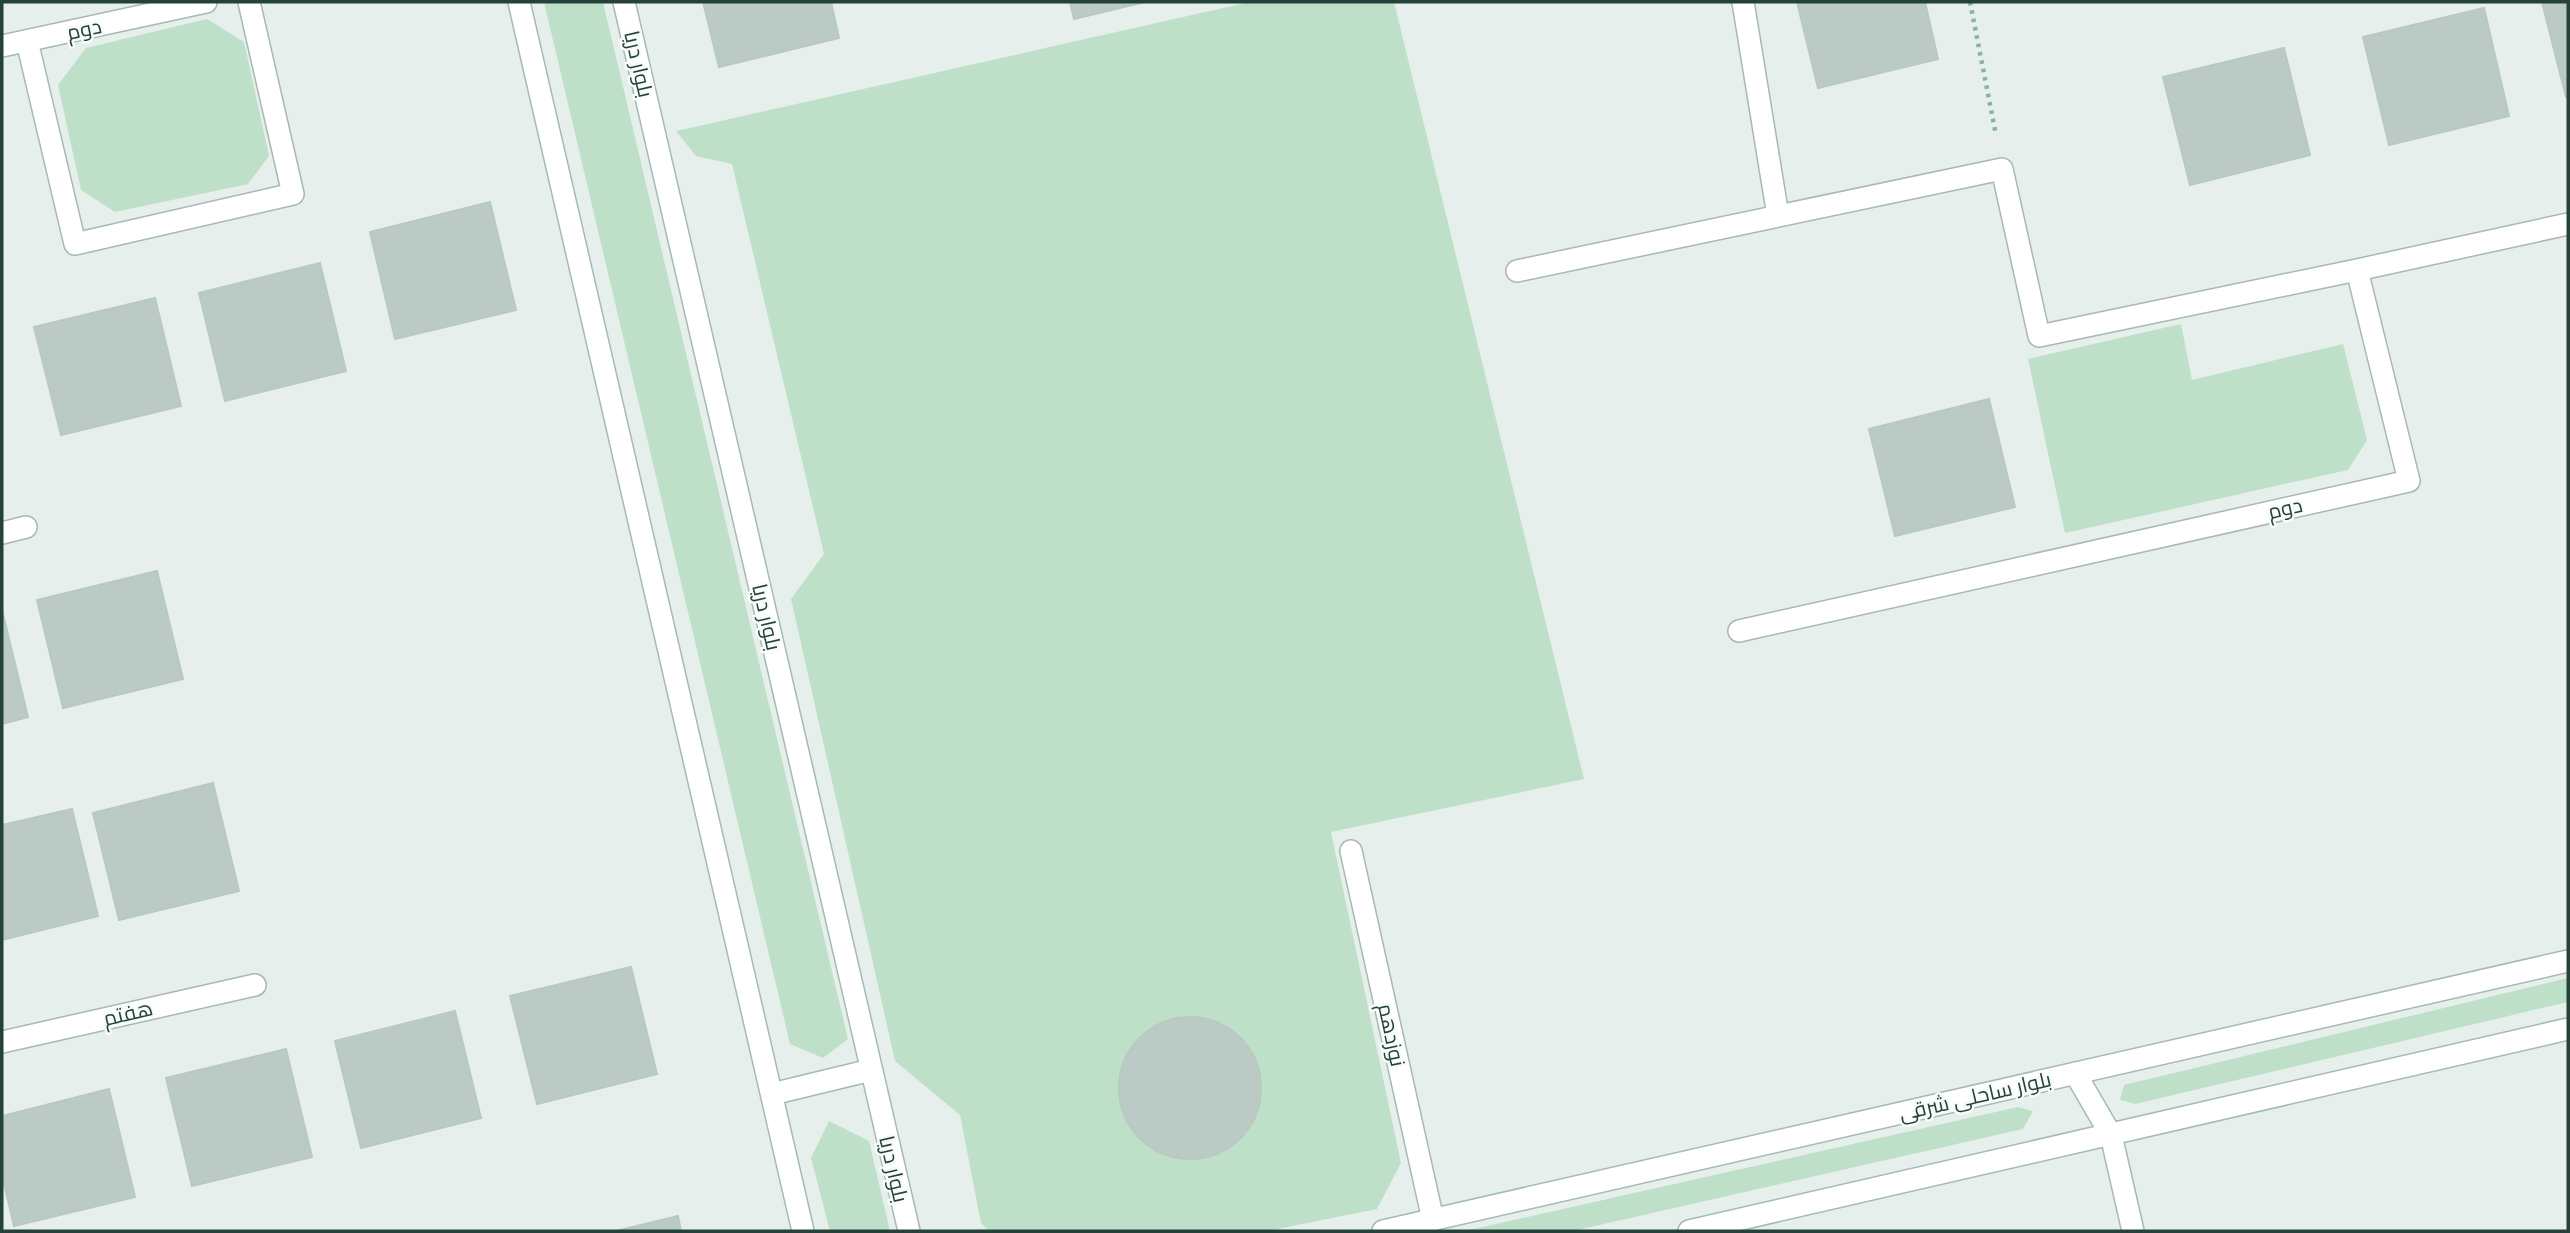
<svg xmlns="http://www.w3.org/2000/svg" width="2570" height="1233" viewBox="0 0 2570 1233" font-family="Cabin,Cairo,sans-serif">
<rect width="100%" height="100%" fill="#e6efeb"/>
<path fill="#bfe0c8" d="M544,2H603L848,1039L823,1058L790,1044Z
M1250,2H1394L1584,779L1331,832L1401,1163L1377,1209L1267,1231H989L981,1223L960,1115L895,1061L791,599L824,554L732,164L696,156L676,131Z
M207,19L244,42L269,156L248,184L115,212L81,190L58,85L86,48Z
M2181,324L2192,380L2343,344L2367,440L2348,470L2065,533L2028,359Z
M2568,978V1002L2135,1104L2120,1100L2124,1085Z
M2018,1107L2033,1111L2023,1129L1573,1231H1465Z
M829,1121L869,1141L890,1231H830L811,1158Z"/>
<path fill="#bbcac4" stroke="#b8c9c2" stroke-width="2" d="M703,2H831L839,38L719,67Z
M1070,2H1145L1074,19Z
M1797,2H1925L1938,59L1818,88Z
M2542,2H2568V97H2566Z
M2484,8L2509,116L2389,145L2363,37Z
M2284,48L2310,155L2190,185L2163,77Z
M490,202L516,310L395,339L370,232Z
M320,263L346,371L225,401L199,293Z
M155,298L181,406L61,435L34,327Z
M1989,399L2015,507L1895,536L1869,429Z
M157,571L183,679L63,708L37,600Z
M2,610L28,717L2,724Z
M213,783L239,891L119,920L93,813Z
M72,809L98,916L2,940V825Z
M631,967L657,1074L537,1104L510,996Z
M455,1011L481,1118L361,1148L335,1041Z
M1119 1088a71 71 0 1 1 142 0a71 71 0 1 1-142 0Z
M286,1049L312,1157L192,1186L166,1078Z
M109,1089L135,1197L14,1226L2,1175V1116Z
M678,1216L681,1231H616Z"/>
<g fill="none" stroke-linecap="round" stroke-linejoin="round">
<g stroke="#a8b8b2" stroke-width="24">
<path id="street" d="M1743,2L1778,216
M27,41L75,244L293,194L249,2
M2,46L206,2
M1517,271L2002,169L2039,336L2357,270
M2,533L26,527
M1739,631L2409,481L2357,270L2568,224
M1351,851L1433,1220
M2,1042L255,985"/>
</g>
<g stroke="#a4bbb3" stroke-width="24">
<path id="secondary" d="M519,2L803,1231
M624,2L909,1231
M2075,1073L2111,1135L2133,1231
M772,1094L871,1070
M1383,1231L2568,961
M1689,1231L2568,1029"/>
</g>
<path stroke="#86b3a5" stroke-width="4.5" stroke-dasharray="3.5 5" stroke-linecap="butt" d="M1970,2L1996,135"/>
<use href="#street" stroke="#fff" stroke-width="21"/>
<use href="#secondary" stroke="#fff" stroke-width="21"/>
</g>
<g text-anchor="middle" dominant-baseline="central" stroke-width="5" stroke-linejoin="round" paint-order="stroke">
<g font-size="21" fill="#24423a" stroke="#f7fbf9">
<text transform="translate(84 29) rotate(-12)">دوم</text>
<text transform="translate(639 64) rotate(77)">بلوار دریا</text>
<text transform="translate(2285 508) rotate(-13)">دوم</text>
<text transform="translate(767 617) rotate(77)">بلوار دریا</text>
<text transform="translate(128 1013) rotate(-13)">هفتم</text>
<text transform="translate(1392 1035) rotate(78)">نوزدهم</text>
<text transform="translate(1975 1096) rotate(-13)">بلوار ساحلی شرقی</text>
<text transform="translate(894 1169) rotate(77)">بلوار دریا</text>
</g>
</g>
<rect width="2570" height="1233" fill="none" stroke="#24423a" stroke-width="7"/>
</svg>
